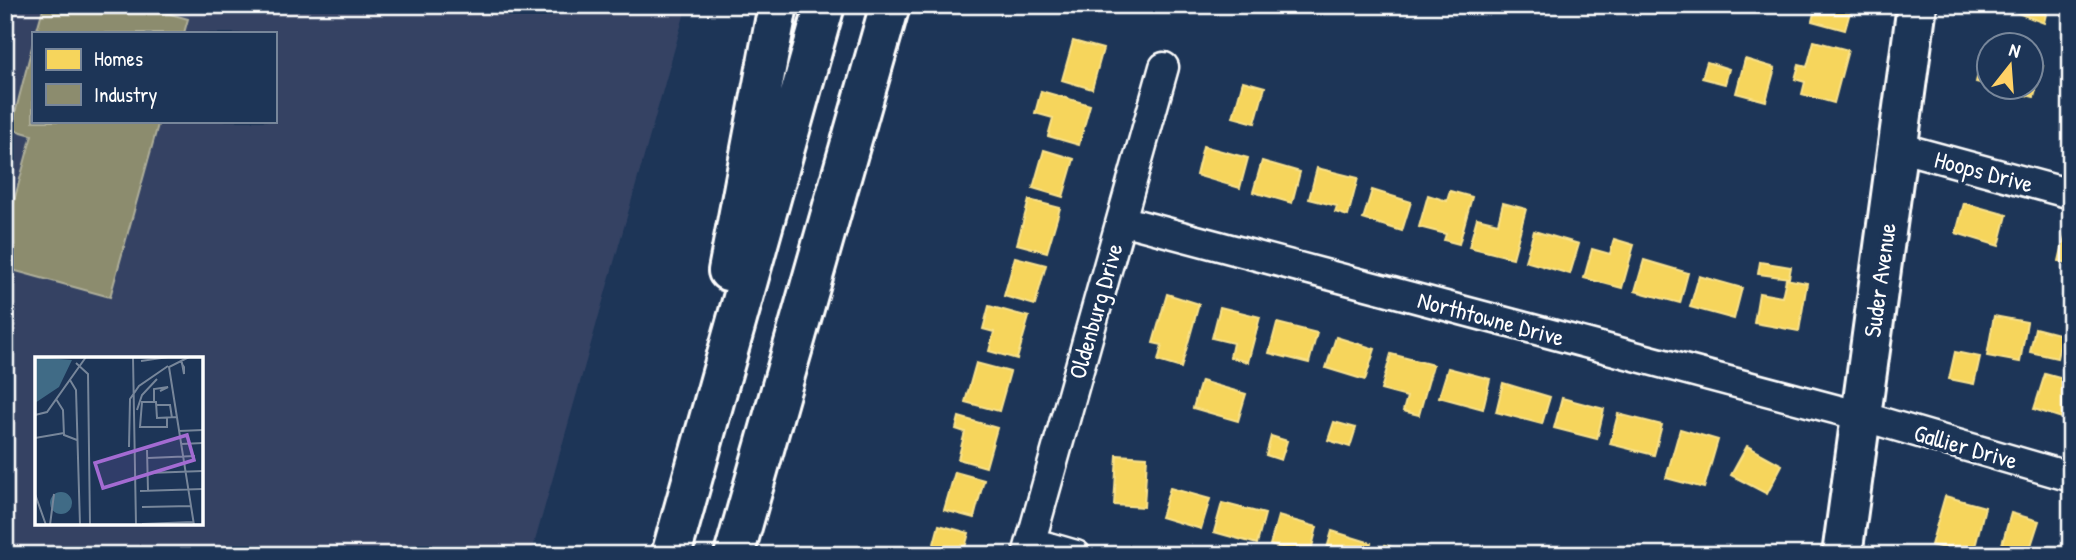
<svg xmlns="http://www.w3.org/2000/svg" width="2076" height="560" viewBox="0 0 2076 560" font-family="'Patrick Hand',sans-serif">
<rect width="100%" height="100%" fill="#1d3557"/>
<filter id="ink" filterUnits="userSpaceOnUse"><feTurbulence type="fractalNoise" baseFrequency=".0143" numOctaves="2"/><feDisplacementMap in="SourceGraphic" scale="14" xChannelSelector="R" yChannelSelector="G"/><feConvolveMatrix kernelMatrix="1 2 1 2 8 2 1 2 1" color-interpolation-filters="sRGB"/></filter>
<g filter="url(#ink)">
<path fill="#344364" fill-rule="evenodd" d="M5,5H687L531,555H5ZM33,33H275V121H33ZM37,359H201V523H37Z"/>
<path fill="#f6d55c" stroke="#f9e28d" stroke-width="2" d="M1816,5H1852L1845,30L1812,21Z
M1997,5H2048L2044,23Z
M1073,41L1103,49L1092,89L1062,80Z
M1814,41L1848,50L1834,103L1802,94L1805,82L1795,79L1799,65L1807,67Z
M1984,51L1988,52V85L1976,82Z
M1745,59L1775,68L1766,101L1736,93Z
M1707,62L1729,69L1725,84L1702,78Z
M2030,63L2043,66L2034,97L1998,88H2030Z
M1243,81L1265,87L1255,123L1233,117Z
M1041,91L1090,105L1079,145L1048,136L1053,118L1035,113Z
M1203,146L1248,158L1240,188L1196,175Z
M1044,150L1074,159L1063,197L1033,188Z
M1262,161L1300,172L1292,203L1253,192Z
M1317,168L1358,178L1348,216L1335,212L1337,206L1309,199Z
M1372,190L1411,202L1402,231L1363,219Z
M1450,191L1472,197L1459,244L1444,240L1446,234L1419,227L1428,195L1447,201Z
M1029,200L1060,208L1047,252L1017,244Z
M1503,203L1526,209L1513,258L1469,247L1477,218L1498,223Z
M1964,203L2007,215L1999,246L1956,233Z
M1534,231L1579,244L1570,274L1525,261Z
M2066,232L2071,233V264L2059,261Z
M1614,239L1634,245L1622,288L1584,278L1592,249L1610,254Z
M1015,257L1046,265L1035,305L1004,296Z
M1644,260L1688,273L1680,303L1635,291Z
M1760,262L1791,267L1789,278L1758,274Z
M1699,276L1742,288L1734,319L1690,307Z
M1786,279L1807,283L1799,331L1754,323L1759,293L1782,297Z
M1167,294L1199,304L1181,368L1158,361L1162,345L1153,343Z
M989,306L1029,317L1017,359L989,351L994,332L983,329Z
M1220,307L1260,317L1248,362L1230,357L1233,343L1212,338Z
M1994,316L2027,322L2020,362L1987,356Z
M1277,323L1317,333L1309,363L1269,353Z
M2035,328L2062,335L2057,358L2030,352Z
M1336,337L1375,349L1365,380L1326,368Z
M1955,352L1980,357L1974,384L1949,379Z
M1391,354L1433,365L1419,415L1403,411L1407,397L1381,390Z
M976,363L1010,372L999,411L965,402Z
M1448,368L1490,379L1483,409L1439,397Z
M2045,374L2071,381V402L2065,419L2034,409Z
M1201,381L1246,394L1238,421L1193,408Z
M1503,383L1550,397L1542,424L1496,412Z
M1562,398L1604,409L1597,439L1554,428Z
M1618,414L1662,425L1654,455L1610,444Z
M959,417L997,428L986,467L958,459L965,432L956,429Z
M1334,422L1356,428L1350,447L1328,440Z
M1680,429L1718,440L1704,488L1666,478Z
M1271,436L1287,441L1281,460L1266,455Z
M1747,446L1782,465L1767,494L1731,475Z
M1117,455L1147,457L1144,507L1114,505Z
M955,472L984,480L974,518L944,510Z
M1170,488L1210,499L1201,529L1161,517Z
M1945,496L1985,507L1973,555L1931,545Z
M1222,503L1265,514L1257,544L1214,532Z
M2011,513L2039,521L2029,552L2002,544Z
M1278,516L1317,527L1310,555L1270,545Z
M939,525L969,533L963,555H931Z
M1332,531L1371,543L1368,555H1325Z
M1385,545L1418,555H1382Z"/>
<path fill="#8c8c6e" stroke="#aeae9a" stroke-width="2" d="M44,5H139L188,19L184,33H36Z
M33,43V121H159L110,297L5,268V234L32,135L11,129Z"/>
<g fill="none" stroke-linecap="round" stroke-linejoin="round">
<g stroke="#fff" stroke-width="33">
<path id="street" d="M1898,147L2071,194
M1121,220L1861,416L2071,477
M1031,542L1076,555
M1027,555L1164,67"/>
</g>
<g stroke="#fff" stroke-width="44">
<path id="secondary" d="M1842,555L1917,5"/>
</g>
<g stroke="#fff" stroke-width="44">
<path id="highway" d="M728,271L778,5
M671,555L825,5
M734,555L890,5"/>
</g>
<use href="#street" stroke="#1d3557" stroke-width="28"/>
<use href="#secondary" stroke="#1d3557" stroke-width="38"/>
<use href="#highway" stroke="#1d3557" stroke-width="38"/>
</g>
</g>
<g text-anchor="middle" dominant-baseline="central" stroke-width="7" stroke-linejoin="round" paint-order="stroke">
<g font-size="24" fill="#fff" stroke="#1d3557">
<text transform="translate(1984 171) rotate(15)">Hoops Drive</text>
<text transform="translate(1879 280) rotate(-82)">Suder Avenue</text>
<text transform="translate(1095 311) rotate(-74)">Oldenburg Drive</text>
<text transform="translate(1491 318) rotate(15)">Northtowne Drive</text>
<text transform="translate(1966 446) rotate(16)">Gallier Drive</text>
</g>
</g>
<g transform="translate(35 357)">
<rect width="168" height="168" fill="#1d3557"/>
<path d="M0,0L37,3L24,30L0,46ZM15 146a11 11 0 1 1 22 0a11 11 0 1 1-22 0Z" fill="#406b86"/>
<path fill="none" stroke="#77869a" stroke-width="2" d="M98,0L101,168M154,0L134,10L159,168M106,4L133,0M145,4L147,6V7L149,10V17L147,6M41,6L53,17L55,168M35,23L41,33L45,168M21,42L28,53L29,78L42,83M119,45V32L133,30L125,34M121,48H135L137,61M102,53L107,38L122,22M0,58L12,55L51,0M132,61V70H105L107,45H121L122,61L142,60M144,74L168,73M0,81L29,76M146,87L168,86M94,90L95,42L104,29L133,9M112,93L113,134M113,101L160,99M113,116L168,114M105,134L168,132M0,137L11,168M107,150L156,149M107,167L158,165M15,168L19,137"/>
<path fill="#a36bd2" fill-opacity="0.15" stroke="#a36bd2" stroke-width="3.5" d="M152,78L159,103L68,131L60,106Z"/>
<rect width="168" height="168" fill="none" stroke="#fff" stroke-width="3.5"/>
</g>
<rect width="2076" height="560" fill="none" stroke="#1d3557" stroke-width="28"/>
<rect x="14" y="14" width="2048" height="532" fill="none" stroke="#fff" stroke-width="2.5" filter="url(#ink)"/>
<rect x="32" y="32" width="245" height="91" fill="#1d3557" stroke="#77869a" stroke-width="2"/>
<rect x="46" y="49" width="35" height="21" fill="#f6d55c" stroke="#77869a" stroke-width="2"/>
<text x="94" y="66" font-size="21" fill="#ffffff">Homes</text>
<rect x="46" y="84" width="35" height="21" fill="#8c8c6e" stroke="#77869a" stroke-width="2"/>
<text x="94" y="102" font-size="21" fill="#ffffff">Industry</text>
<g transform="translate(2010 66) rotate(17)"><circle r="33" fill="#1d3557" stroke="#77869a" stroke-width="2"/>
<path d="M0-5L12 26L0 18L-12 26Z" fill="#ffd166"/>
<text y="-10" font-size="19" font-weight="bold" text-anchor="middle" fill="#ffffff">N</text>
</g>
</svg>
